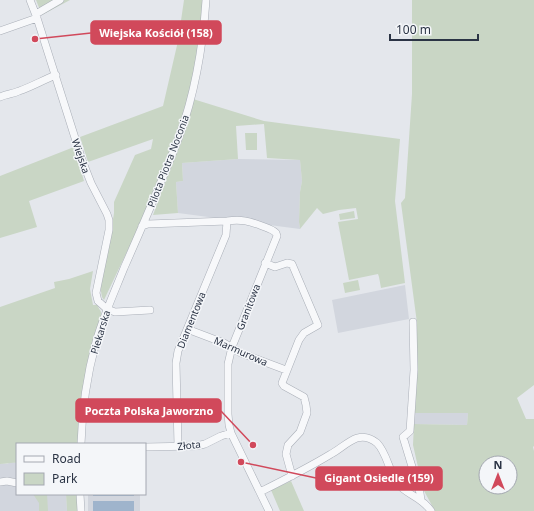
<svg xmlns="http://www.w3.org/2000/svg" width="534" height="511" viewBox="0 0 534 511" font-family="'Noto Sans',sans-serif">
<rect width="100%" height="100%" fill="#e4e7ec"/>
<path fill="#d2d6de" d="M238,159L300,160L302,181L300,192L299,222L300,229L178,213L176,182L183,181L182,163Z
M405,285L409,319L338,333L332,300Z
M414,413H468L467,425L414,424Z
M11,462L17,463V494H66L67,511H0V464H7Z
M88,494H140V511H88Z"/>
<path fill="#c9d6c5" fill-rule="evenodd" d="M36,0H70L42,15Z
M184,0H204L195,67L184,113L169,153L143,218L104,300L102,297L100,286L109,246L114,213V202L135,155L151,149L153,139L88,162L80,137L163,106L178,41Z
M412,0H534V385L517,398L526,419H534V446L533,447L534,451V511H435L423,489L413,445L414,424L467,425L468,413H414L417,323L401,203L405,198L412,94ZM486,463H510V487H486Z
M193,99L264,121L400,139L395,201L405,283L381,288L379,277L378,274L349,280L338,222L358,219L356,208L339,210L323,214L317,208L300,229L299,222L300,192L302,181L300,160L267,158L264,124L236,126L238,159L182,163L183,181L176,182L178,213L153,215L174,157Z
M245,133H257V150H246Z
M74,147L84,181L29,201L37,227L0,238V176Z
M354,211L355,218L340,220L339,214Z
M93,271L90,289L93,305H97L101,312V318L80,412L78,444H17V463C10,462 7,464 0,464V307L55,288L54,282L69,279Z
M358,280L360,290L345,293L343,283Z
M291,481L304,511H280L271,490Z
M33,494H47L48,511H39V503Z
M66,494H77L78,511H67Z"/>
<path fill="#9fb4cc" d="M93,494H134V496H93Z
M93,501H134V511H93Z"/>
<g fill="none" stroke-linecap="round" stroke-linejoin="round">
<g stroke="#a9aeb7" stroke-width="8">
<path id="minor" d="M30,0L37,18L82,160L91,183L107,214L109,220V230L96,293L98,301L107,309L115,312L150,310
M36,14L60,0
M0,31L37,18
M0,97C6,94 13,94 19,91C31,87 43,80 56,75
M142,226L148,224L227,221C241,219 249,221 262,226C267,228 272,229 276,233L277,236L232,347L228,364V414L229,425L231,433L269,511
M265,263L275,267L287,263L292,264L318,325L304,333L299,340L282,383L284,386L304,397L306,405L307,413L300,432L288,445L286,454L292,476
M413,322L414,370L410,431L403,437L420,493L421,500
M187,329L224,343L241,353L286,370
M81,444C82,410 87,375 96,342C103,317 114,293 124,268C143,225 162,181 179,137C195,93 203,46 206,0
M178,446L176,363L178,351L226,235L227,221
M145,447L196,446L205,444L221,436L231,433
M0,482L7,481L17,483
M260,492C284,480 308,468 331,454C339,450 348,441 357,438C364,436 371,438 377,443C387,453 389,472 398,484C407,495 422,497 431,511
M80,494L81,511"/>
</g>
<use href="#minor" stroke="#f7f8fa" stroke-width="7"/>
</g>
<g text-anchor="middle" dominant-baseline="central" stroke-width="3" stroke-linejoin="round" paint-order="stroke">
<g font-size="10" fill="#2b3445" stroke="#f4f6f9">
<text transform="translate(81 156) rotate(71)">Wiejska</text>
<text transform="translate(168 161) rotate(-69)">Pilota Piotra Noconia</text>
<text transform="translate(248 307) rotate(-69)">Granitowa</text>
<text transform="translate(191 320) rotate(-68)">Diamentowa</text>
<text transform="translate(100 332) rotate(-73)">Piekarska</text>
<text transform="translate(241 351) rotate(24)">Marmurowa</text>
<text transform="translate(189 445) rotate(-6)">Złota</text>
</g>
</g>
<path fill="none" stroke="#d1495b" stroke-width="1.5" d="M35 39L91 33M253 445L221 411M241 462L316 478"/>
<g fill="#d1495b" stroke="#f4f6f9" stroke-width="1.5">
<circle cx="35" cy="39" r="4"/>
<circle cx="253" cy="445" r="4"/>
<circle cx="241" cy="462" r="4"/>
</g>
<g fill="#d1495b" stroke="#d1495b" stroke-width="1.5">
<rect x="91" y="21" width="130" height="23" rx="4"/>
<rect x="76" y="399" width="145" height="23" rx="4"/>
<rect x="316" y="467" width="126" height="23" rx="4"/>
</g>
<g font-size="11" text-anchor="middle" font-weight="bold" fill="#fff">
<text x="156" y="37">Wiejska Kościół (158)</text>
<text x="149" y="415">Poczta Polska Jaworzno</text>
<text x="379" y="482">Gigant Osiedle (159)</text>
</g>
<rect x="16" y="443" width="130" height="52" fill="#f4f6f9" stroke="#a4a8b1"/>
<rect x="24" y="456" width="20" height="6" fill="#f7f8fa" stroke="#a4a8b1"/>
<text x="52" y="463" font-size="12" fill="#2b3445">Road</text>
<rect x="24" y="473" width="20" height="12" fill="#c9d6c5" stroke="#a4a8b1"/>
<text x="52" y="483" font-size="12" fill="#2b3445">Park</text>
<g transform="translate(498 475)"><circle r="19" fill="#f4f6f9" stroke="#a4a8b1"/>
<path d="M0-3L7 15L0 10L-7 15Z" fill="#d1495b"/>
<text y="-6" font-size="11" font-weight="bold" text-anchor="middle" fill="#2b3445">N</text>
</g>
<path d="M390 34v6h88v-6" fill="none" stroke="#2b3445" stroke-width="2"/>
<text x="396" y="34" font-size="12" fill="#2b3445" stroke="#f4f6f9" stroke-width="3" paint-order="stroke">100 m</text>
</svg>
